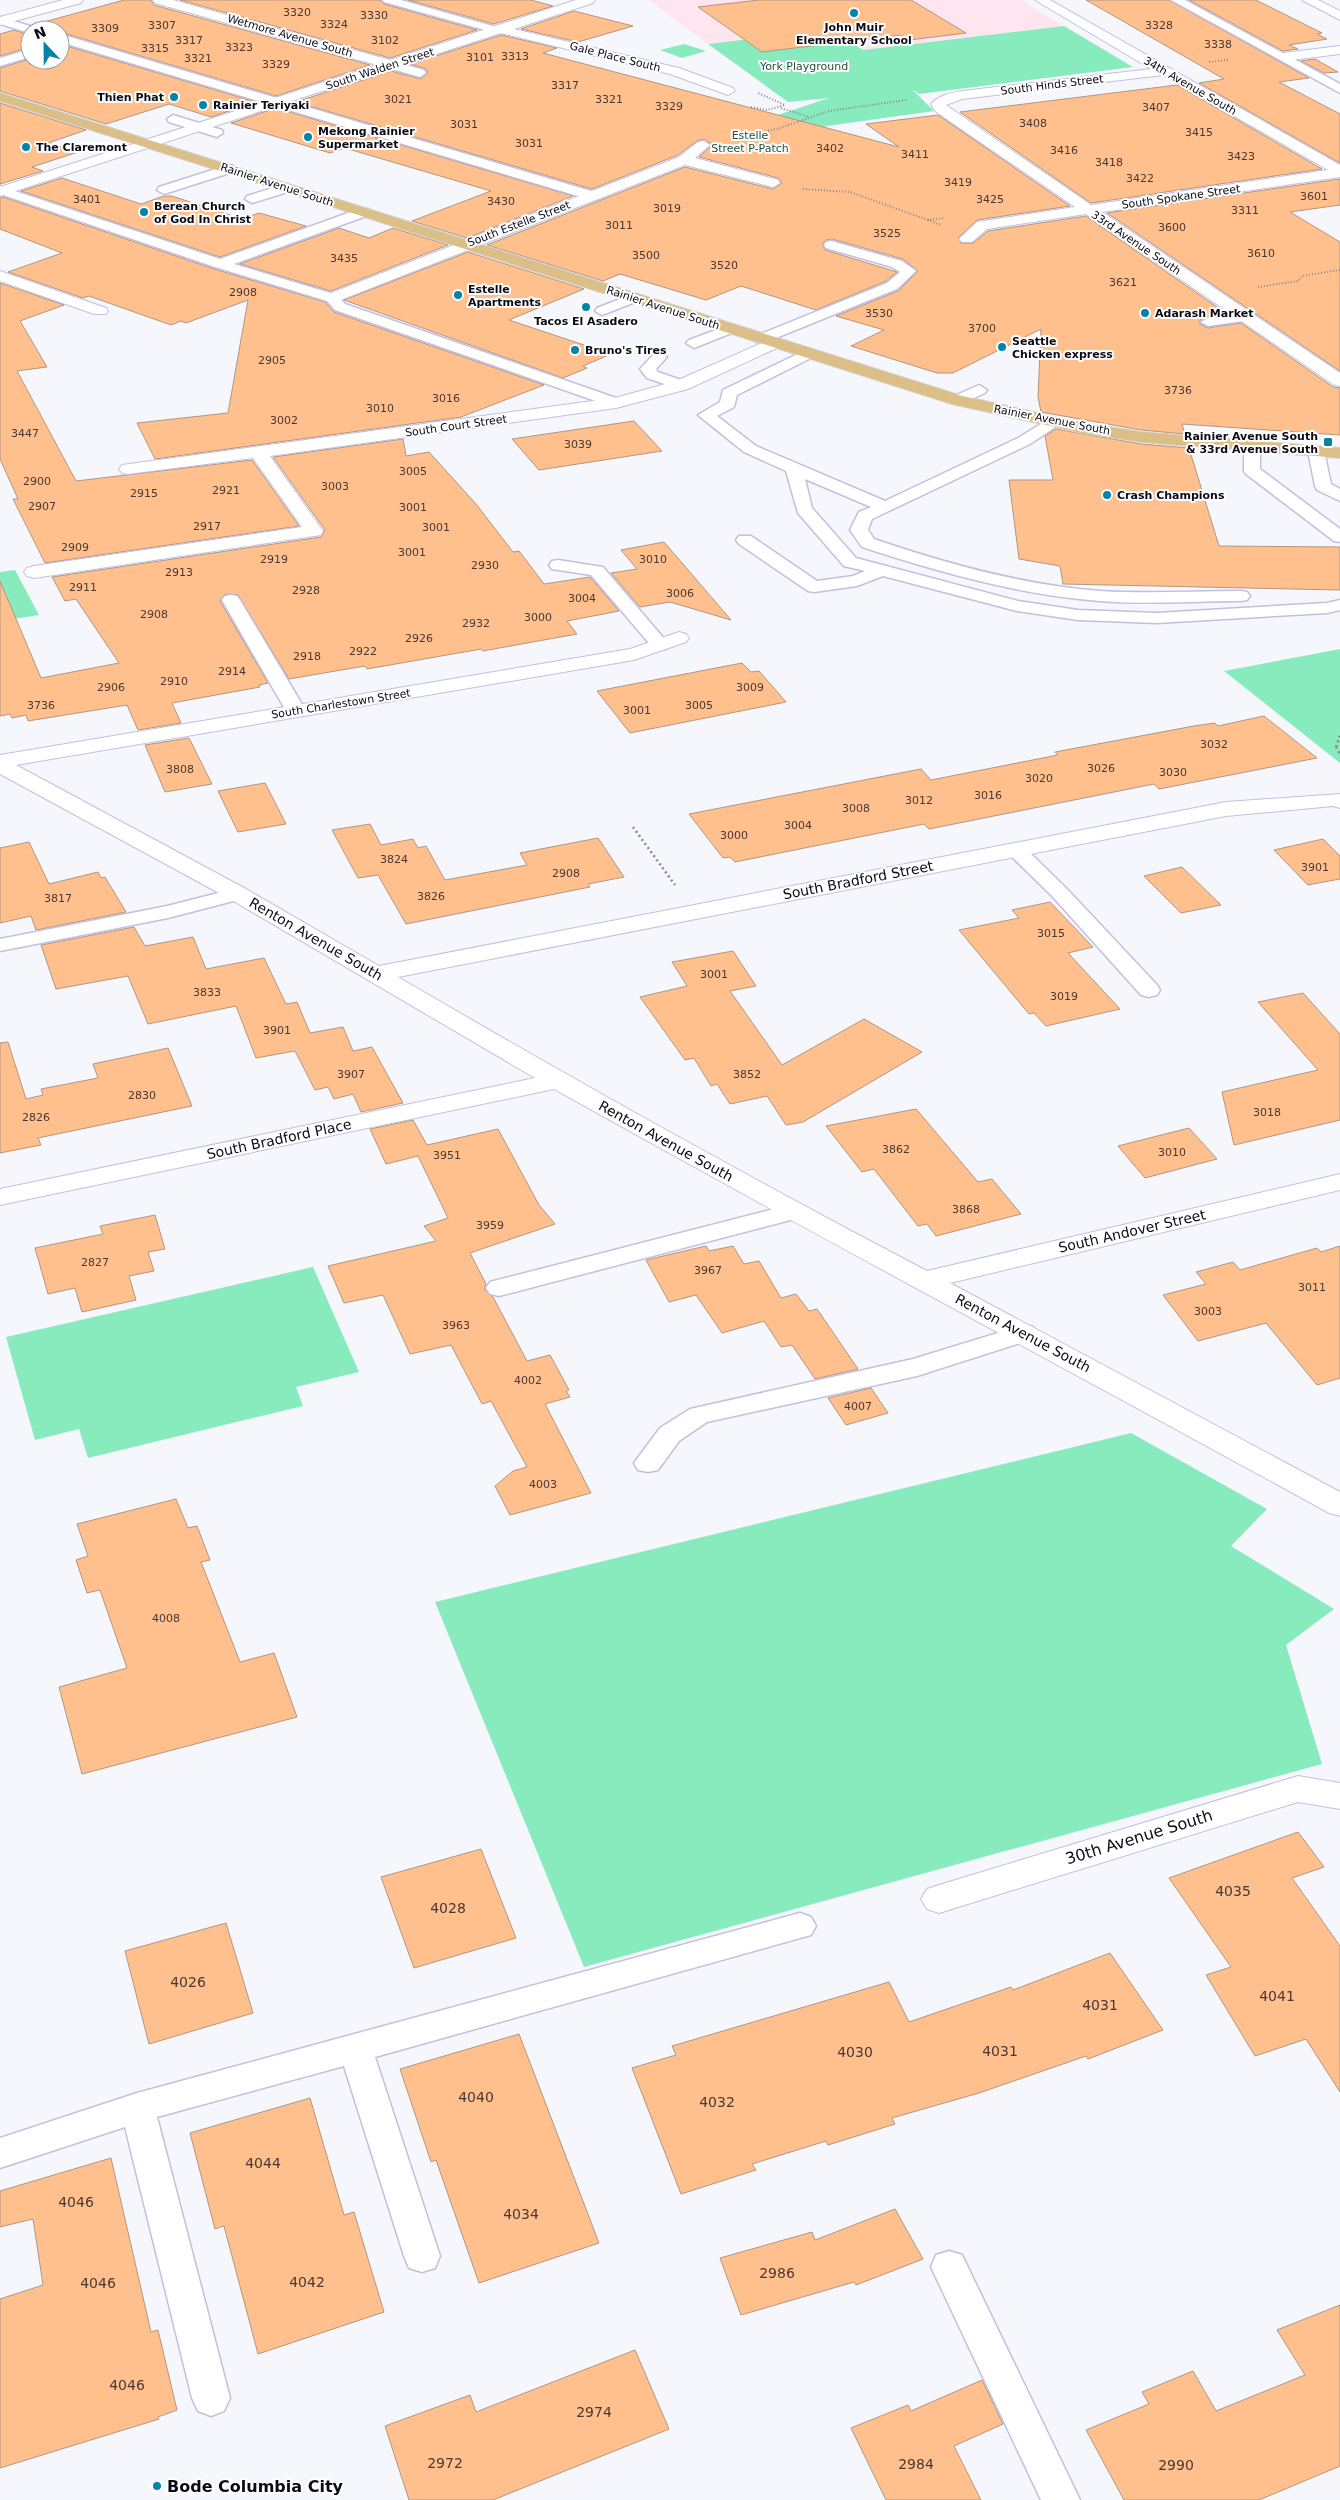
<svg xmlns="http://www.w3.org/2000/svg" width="1340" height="2500" viewBox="0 0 1340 2500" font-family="'DejaVu Sans',sans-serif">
<rect width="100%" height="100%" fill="#f6f6fd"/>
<path fill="#fee5f0" d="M648,0H1021L1064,26L863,50L831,29L708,44Z"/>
<path fill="#88ebbe" d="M1064,26L1133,67L919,94L912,89L934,111L827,126L801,135L733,147L706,139L829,98L788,102L708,44L831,29L863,50Z
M684,44L706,51L682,58L660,50Z
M15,570L39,615L0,621V572Z
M1340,649V763L1224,671Z
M313,1267L359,1372L296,1387L303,1406L88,1458L79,1429L35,1440L6,1337Z
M1131,1433L1267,1509L1231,1546L1334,1609L1286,1645L1322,1764L584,1967L435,1602Z"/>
<path fill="#ffc08d" stroke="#b19680" d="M124,0H151L154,5L370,65L276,96L60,32V30H41L33,25Z
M180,0H380L384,4L477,30L390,58Z
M408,0H531L553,6L494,24Z
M759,0H911L966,33L909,40L901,35L762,52L698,7Z
M1086,0H1169L1309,78L1279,82L1340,114V163L1199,83L1224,79Z
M1189,0H1256L1322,33L1317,34L1327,39L1289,45L1298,49L1283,51Z
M574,11L633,26L578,42L521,29Z
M14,30L30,35V47L0,56V34Z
M501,35L557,48L543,53L899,147L866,124L938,115L1070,206L977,220L958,238L961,243H973L988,231L1086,216L1227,314L1207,316L1200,320V324L1208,328L1241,323L1333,387L1340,388V435L1182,424L1185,434L1141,430L1041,412L1038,397L1041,329L953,373H937L851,346L884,330L836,316L898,291L918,271L903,259L832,239L826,240L822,244L825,250L897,272L886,281L816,310L741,286L706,300L620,274L603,281L487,245L685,167L773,189L782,183L778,178L699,157L712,145L704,139L697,141L678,155L592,189L296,102L391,71L421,79L428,73L426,69L411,64Z
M60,44L256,102L211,117L169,104L106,124L0,91V68L30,59L60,60Z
M1315,59L1338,72L1324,73L1301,61Z
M1177,85L1322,169L1091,203L960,112Z
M0,103L86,130L48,143L78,152L32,167L43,171L0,184Z
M276,108L573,196L467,238L412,221L491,191L345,148L330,153L231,123Z
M62,178L141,204L164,196H172L242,219L259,213L306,226L220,257L21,191Z
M1340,179V205L1290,212L1340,242V371L1107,213Z
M3,197L214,269L325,302L334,312L544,385L461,417L155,459L137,423L228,413L248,300L186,323L181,321L171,325L89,296L83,298L8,272L62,253L0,229V198Z
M339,228L369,238L393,228L448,245L331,291L240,264Z
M468,252L584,289L509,320L611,354L583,366L587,368L563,378L344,300Z
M0,283L64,305L20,321L47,367L17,371L76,481L252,460L299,526L45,563L13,499H18L0,459Z
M634,421L662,451L539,470L512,439Z
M1056,429L1141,444L1189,448L1219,546L1340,547V590L1063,584L1060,566L1019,559L1009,480H1053L1045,436Z
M403,439L406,456L429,452L476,504L513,552L519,551L544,584L590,577L619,611L567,621L577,634L483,651L481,649L367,669L365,666L289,679L238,595L225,594L220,601L268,683L259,685L260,687L172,703L181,723L138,730L127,705L28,721L26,715L12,718L10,714L0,716V581L41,678L119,663L76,599L65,601L52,577L321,537L325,530L273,457Z
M664,542L731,620L670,602L640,607L611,573L637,569L621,550Z
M742,663L751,672L759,671L786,702L630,733L597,691Z
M1264,716L1317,758L1159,789L1154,784L929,829L924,824L735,862L730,857L723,858L689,814L921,769L931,780L1058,755L1055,752L1194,726L1215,723L1218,726Z
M189,738L212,784L165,792L145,745Z
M265,783L286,824L238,832L218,791Z
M370,824L381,845L413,839L418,848L426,846L445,880L527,865L520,853L598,838L624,877L588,884L590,887L406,924L378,875L358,878L332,830Z
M1323,839L1340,856V879L1308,885L1274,850Z
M29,842L49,884L98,872L101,878L105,877L126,912L36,930L31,916L0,923V848Z
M1182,867L1221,905L1181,913L1144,876Z
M1050,902L1093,947L1068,953L1120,1009L1046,1026L1034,1013L1029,1014L959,930L1019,918L1012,910Z
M134,927L145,946L193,937L206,969L264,958L286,1004L297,1002L310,1033L343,1027L353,1051L372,1047L403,1103L361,1112L353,1094L334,1099L328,1087L315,1090L295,1051L256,1058L236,1006L148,1024L128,976L56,989L41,945Z
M733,951L756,986L730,991L782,1065L864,1019L922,1052L803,1122L786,1125L767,1096L730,1104L717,1084L711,1086L694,1058L685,1060L640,997L687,986L672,962Z
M1303,993L1340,1034V1120L1234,1145L1222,1092L1318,1070L1258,1002Z
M8,1042L26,1099L43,1095L41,1089L98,1078L93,1064L168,1048L192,1106L38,1138L41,1145L0,1153V1043Z
M916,1109L978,1182L992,1179L1021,1214L936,1236L927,1224L918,1226L874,1169L862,1172L826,1126Z
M413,1120L427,1145L498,1129L539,1205L555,1224L470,1253L486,1284L484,1289L493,1297L527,1361L550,1355L569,1390L566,1391L570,1397L545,1404L591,1493L510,1515L495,1486L513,1471L527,1467L491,1401L482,1404L451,1345L410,1354L383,1295L344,1303L328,1266L436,1241L424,1226L448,1218L418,1156L386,1164L370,1129Z
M1189,1128L1217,1159L1145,1178L1118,1146Z
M155,1215L165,1249L148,1252L154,1271L129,1276L136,1300L82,1312L75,1288L48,1294L35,1248L103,1234L100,1226Z
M706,1246L709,1251L733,1246L744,1264L759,1261L781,1298L796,1294L809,1311L817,1309L858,1369L815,1379L792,1345L781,1347L764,1321L722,1333L696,1295L669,1302L646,1260Z
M1340,1246V1378L1317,1385L1266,1323L1198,1341L1163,1295L1206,1284L1196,1272L1233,1262L1240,1270L1317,1248L1321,1252Z
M871,1388L888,1413L846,1425L828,1398Z
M176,1499L188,1528L197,1526L210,1560L201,1562L240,1662L274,1653L297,1717L82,1774L59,1687L127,1668L100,1590L87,1593L76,1560L88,1556L77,1524Z
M1298,1832L1324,1867L1292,1878L1340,1946V2092L1306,2039L1255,2056L1206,1975L1231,1967L1169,1878Z
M481,1849L516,1938L414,1968L381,1877Z
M226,1923L253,2013L149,2044L125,1951Z
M1110,1953L1163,2030L1088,2059L1086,2056L979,2093L892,2118L895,2124L828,2145L826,2141L752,2164L756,2170L681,2194L632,2068L676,2055L672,2046L889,1982L909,2022L1011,1987L1013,1990Z
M519,2034L599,2243L479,2283L436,2160L431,2162L400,2069Z
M310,2098L344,2215L354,2212L384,2312L258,2354L224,2226L215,2229L190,2133Z
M111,2158L151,2332L158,2330L177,2410L158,2417L159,2419L0,2468V2299L43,2285L33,2219L0,2227V2191Z
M895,2209L923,2259L856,2285L854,2282L741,2315L720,2258L812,2232L815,2240Z
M1340,2305V2466L1259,2500H1124L1086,2430L1149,2404L1142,2392L1193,2371L1216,2411L1305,2375L1277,2330Z
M635,2350L669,2429L493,2500H409L385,2426L470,2395L476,2412Z
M982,2380L1003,2424L954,2446L981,2500H886L851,2428L908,2405L911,2411Z"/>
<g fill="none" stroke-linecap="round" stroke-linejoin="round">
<g stroke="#c2bfdf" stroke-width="3">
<path id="service" d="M382,0H401L500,28L502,30L500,32H492L384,2Z
M1171,0H1185L1340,84V93Z
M0,17L37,28L39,30H30V33L0,24Z
M60,34L598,193L600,196L598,199H588L60,42Z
M30,49V57L0,66V58Z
M392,61L424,70L426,73L420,77L388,68L386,65Z
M173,115L222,130L223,133L217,137L169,122L167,119Z
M228,165L233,166L235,169L233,172L164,194L157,190L159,187Z
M286,184L293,188L291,191L252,203L245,199L247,196Z
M0,186L220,259L359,209H369L371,212L369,215L234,264L337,295L345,304L622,400L624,403L622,406H610L335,310L327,301L215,267L0,194Z
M831,241L902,261L916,271L897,289L766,342H756L753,339L756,336L887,283L900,272L892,267L826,248L824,245L826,242Z
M633,294L638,295L640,298L638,301L602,315L595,311L597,308Z
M1245,313L1252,317L1250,320L1208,326L1201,322L1208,318Z
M729,325L734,326L736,329L734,332L694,348L686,343L689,340Z
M808,349L813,351L816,354L813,357L737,395L734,407L717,416L756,446L885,501L1018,438L1049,419H1061L1063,422L1030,444L872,519L868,530L874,539C947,564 1023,585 1100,591C1147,594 1194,591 1241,591L1247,592L1250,596L1247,600L1241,601C1194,601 1146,605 1100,601C1019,595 939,572 862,547L850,530L859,512L871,507L805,479L812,508L856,558L1018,601L1078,610L1157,613L1327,603L1340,600V610L1327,613L1157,623L1078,620L1017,611L883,576L857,586L814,592L808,591L739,544L736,540L739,536H751L817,581L853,576L865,571L844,566L798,513L786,471L744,452L698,415L720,402L723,390Z
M659,352L667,357L656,369L658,372L687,382L690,385L687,388L682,390L647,378L640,369L654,354Z
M979,385L987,390L985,393L958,405L950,400L952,397Z
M1252,441L1260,446V469L1340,529V542L1334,541L1246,474L1244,471V446Z
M1316,446L1324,451L1331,484L1340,489V501L1317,490L1315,486L1308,451Z
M558,560L603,567L666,641L669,645L666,649H654L591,575L552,569L549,565L552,561Z
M231,595L237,596L240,600L306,711L303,715H289L286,711L222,600L225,596Z
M1016,844L1023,846L1067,889L1157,985L1160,990L1157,995L1149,997L1141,995L1053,897L1009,854L1006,850L1009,846Z
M238,888L245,890L249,894L245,898L168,918L0,951V939L167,906Z
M793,1204L802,1207L805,1212L802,1217L499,1296L490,1294L486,1288L490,1282Z
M1024,1325L1033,1327L1037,1333L1033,1339L917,1376L707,1422L679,1441L658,1470L648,1472L638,1470L634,1463L660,1428L690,1409L913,1359Z
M800,1913L811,1917L816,1926L811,1935L375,2057L440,2256L435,2268L422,2272L409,2268L404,2256L344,2066L157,2117L230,2398L224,2411L211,2416L198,2411L192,2398L125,2127L0,2168V2138L137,2093Z
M949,2251L962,2255L1080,2500H1041L931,2267L936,2255Z"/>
</g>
<g stroke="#c2bfdf" stroke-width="2">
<path id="minor" d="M63,0H83L81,3L0,25V17Z
M153,0H173L390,60L576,0H595L593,3L514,29L679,68L733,88L735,91L728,95L670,74L501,33L0,196V187L377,65L155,3Z
M1035,0H1050L1340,165V177L1102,212L1340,373V386L1334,385L1086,214L987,229L972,242H962L959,239L977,222L1075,207L935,111L931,104C939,95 951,93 962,91L1151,69ZM1163,75L1328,170L1091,205L946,105L962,99Z
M1302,0H1318L1340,11V20Z
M1340,46V54L1283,61L1276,57L1283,53Z
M703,141L710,145L695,158L778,180L780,183L773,187L685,165L338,301H326L324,298L326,295L679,157L698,142Z
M0,271L106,308L108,311L106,314H94L0,281Z
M773,338L779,339L781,343L779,347L688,389L616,408L270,456L323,531L321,535L34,578L27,576L24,572L27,568L34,566L302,527L253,458L128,474L122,473L119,469L122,465L615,398L676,381Z
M679,632L686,634L689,638L686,642L634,660L16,765L246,889L379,966L1226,802L1340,794V808L1333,806L1226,816L398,977C572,1079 748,1177 927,1271L1340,1174V1190L950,1283L1340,1492V1516L1329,1513C1071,1371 811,1233 554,1089L0,1205V1189L535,1078L230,899L0,774V755L630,649Z
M1298,1776L1340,1783V1809L1298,1802L939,1913L927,1909L921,1899L927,1889L939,1885Z"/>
</g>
<g stroke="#d3d3d5" stroke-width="2">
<path id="primary" d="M0,93L962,396L1078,422L1141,432L1340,448V458L1141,442L1078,432L952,404L0,101Z"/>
</g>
<path stroke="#898891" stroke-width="2" stroke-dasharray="1 2" stroke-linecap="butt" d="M1209,62L1228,60
M751,107L767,110L785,105L758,93
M781,108L809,117
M733,139L780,128L829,111L906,100
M803,189L850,192L928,220L944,218
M928,220L941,225
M1258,287L1298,281L1302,276L1340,270"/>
<path stroke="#898891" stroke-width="2.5" stroke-dasharray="2 3" stroke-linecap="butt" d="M1336,747L1340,735
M1336,747L1340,754
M633,827L675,885"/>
<use href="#service" fill="#fff" fill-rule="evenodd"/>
<use href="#minor" fill="#fff" fill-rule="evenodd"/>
<use href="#primary" fill="#dcbf86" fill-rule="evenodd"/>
</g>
<g fill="#0184a7" stroke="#fff" stroke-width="2">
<circle cx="854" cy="13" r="5"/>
<circle cx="174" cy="97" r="5"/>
<circle cx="203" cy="105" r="5"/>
<circle cx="308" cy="137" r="5"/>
<circle cx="26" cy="147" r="5"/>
<circle cx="144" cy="212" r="5"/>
<circle cx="458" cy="295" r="5"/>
<circle cx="586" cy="307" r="5"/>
<circle cx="1145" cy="313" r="5"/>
<circle cx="1002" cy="347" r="5"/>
<circle cx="575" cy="350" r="5"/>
<rect x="1323" y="437" width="10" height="10" rx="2.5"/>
<circle cx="1107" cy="495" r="5"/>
<circle cx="157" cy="2486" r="5"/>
</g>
<g text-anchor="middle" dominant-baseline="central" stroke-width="4" stroke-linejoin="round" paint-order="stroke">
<g font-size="11" fill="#493833">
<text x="297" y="12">3320</text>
<text x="374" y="15">3330</text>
<text x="334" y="24">3324</text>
<text x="162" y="25">3307</text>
<text x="1159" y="25">3328</text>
<text x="105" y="28">3309</text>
<text x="189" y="40">3317</text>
<text x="385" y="40">3102</text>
<text x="1218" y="44">3338</text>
<text x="239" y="47">3323</text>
<text x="155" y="48">3315</text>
<text x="515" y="56">3313</text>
<text x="480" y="57">3101</text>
<text x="198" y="58">3321</text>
<text x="276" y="64">3329</text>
<text x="565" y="85">3317</text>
<text x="398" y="99">3021</text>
<text x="609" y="99">3321</text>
<text x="669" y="106">3329</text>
<text x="1156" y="107">3407</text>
<text x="1033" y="123">3408</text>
<text x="464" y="124">3031</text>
<text x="1199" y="132">3415</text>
<text x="529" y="143">3031</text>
<text x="830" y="148">3402</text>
<text x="1064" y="150">3416</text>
<text x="915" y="154">3411</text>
<text x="1241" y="156">3423</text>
<text x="1109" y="162">3418</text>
<text x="1140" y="178">3422</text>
<text x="958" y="182">3419</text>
<text x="1314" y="196">3601</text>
<text x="87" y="199">3401</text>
<text x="990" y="199">3425</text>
<text x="501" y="201">3430</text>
<text x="667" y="208">3019</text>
<text x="1245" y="210">3311</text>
<text x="619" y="225">3011</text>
<text x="1172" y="227">3600</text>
<text x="887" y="233">3525</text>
<text x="1261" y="253">3610</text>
<text x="646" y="255">3500</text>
<text x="344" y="258">3435</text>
<text x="724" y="265">3520</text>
<text x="1123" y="282">3621</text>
<text x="243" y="292">2908</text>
<text x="879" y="313">3530</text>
<text x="982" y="328">3700</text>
<text x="272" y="360">2905</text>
<text x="1178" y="390">3736</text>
<text x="446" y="398">3016</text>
<text x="380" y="408">3010</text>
<text x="284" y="420">3002</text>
<text x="25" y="433">3447</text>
<text x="578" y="444">3039</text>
<text x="413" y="471">3005</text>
<text x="37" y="481">2900</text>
<text x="335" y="486">3003</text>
<text x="226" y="490">2921</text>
<text x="144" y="493">2915</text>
<text x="42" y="506">2907</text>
<text x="413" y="507">3001</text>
<text x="207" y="526">2917</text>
<text x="436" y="527">3001</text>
<text x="75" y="547">2909</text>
<text x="412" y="552">3001</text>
<text x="274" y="559">2919</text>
<text x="653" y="559">3010</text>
<text x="485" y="565">2930</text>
<text x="179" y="572">2913</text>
<text x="83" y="587">2911</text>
<text x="306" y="590">2928</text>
<text x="680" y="593">3006</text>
<text x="582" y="598">3004</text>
<text x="154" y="614">2908</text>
<text x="538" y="617">3000</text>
<text x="476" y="623">2932</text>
<text x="419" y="638">2926</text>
<text x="363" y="651">2922</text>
<text x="307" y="656">2918</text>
<text x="232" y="671">2914</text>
<text x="174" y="681">2910</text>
<text x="111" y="687">2906</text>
<text x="750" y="687">3009</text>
<text x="41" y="705">3736</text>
<text x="699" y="705">3005</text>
<text x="637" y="710">3001</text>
<text x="1214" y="744">3032</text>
<text x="1101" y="768">3026</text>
<text x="180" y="769">3808</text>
<text x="1173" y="772">3030</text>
<text x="1039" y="778">3020</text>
<text x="988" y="795">3016</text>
<text x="919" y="800">3012</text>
<text x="856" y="808">3008</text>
<text x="798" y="825">3004</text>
<text x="734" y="835">3000</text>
<text x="394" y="859">3824</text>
<text x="1315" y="867">3901</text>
<text x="566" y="873">2908</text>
<text x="431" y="896">3826</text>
<text x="58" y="898">3817</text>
<text x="1051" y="933">3015</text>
<text x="714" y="974">3001</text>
<text x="207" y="992">3833</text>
<text x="1064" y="996">3019</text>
<text x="277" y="1030">3901</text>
<text x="351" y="1074">3907</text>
<text x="747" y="1074">3852</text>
<text x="142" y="1095">2830</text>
<text x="1267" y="1112">3018</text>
<text x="36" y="1117">2826</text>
<text x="896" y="1149">3862</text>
<text x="1172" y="1152">3010</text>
<text x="447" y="1155">3951</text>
<text x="966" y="1209">3868</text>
<text x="490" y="1225">3959</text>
<text x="95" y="1262">2827</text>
<text x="708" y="1270">3967</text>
<text x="1312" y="1287">3011</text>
<text x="1208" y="1311">3003</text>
<text x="456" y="1325">3963</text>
<text x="528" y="1380">4002</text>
<text x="858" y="1406">4007</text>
<text x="543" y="1484">4003</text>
<text x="166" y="1618">4008</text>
</g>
<g font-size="11" font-weight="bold" fill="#0c0a15" stroke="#fff" text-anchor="start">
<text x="854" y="27" text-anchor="middle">John Muir<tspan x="854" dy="13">Elementary School</tspan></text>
<text x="164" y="97" text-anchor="end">Thien Phat</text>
<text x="213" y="105">Rainier Teriyaki</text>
<text x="318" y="131">Mekong Rainier<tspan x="318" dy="13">Supermarket</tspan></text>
<text x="36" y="147">The Claremont</text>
<text x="154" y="206">Berean Church<tspan x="154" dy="13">of God In Christ</tspan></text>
<text x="468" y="289">Estelle<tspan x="468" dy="13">Apartments</tspan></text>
<text x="1155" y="313">Adarash Market</text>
<text x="586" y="321" text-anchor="middle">Tacos El Asadero</text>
<text x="1012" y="341">Seattle<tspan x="1012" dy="13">Chicken express</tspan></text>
<text x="585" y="350">Bruno's Tires</text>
<text x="1318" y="436" text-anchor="end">Rainier Avenue South<tspan x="1318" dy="13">&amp; 33rd Avenue South</tspan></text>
<text x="1117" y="495">Crash Champions</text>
</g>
<g font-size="11" fill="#0c0a15" stroke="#fff">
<text transform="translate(290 36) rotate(16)">Wetmore Avenue South</text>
<text transform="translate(615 57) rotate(14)">Gale Place South</text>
<text transform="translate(380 69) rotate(-18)">South Walden Street</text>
<text transform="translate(1052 85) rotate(-7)">South Hinds Street</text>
<text transform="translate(1190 86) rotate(30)">34th Avenue South</text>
<text transform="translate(277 185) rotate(18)">Rainier Avenue South</text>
<text transform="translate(1181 197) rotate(-8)">South Spokane Street</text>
<text transform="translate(519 224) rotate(-21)">South Estelle Street</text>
<text transform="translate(1136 243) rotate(34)">33rd Avenue South</text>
<text transform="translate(663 308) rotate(18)">Rainier Avenue South</text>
<text transform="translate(1052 420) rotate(11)">Rainier Avenue South</text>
<text transform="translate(456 426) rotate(-8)">South Court Street</text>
<text transform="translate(341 704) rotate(-9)">South Charlestown Street</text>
</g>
<g font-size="11" fill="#22503c" stroke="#fff">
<text x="804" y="66">York Playground</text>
<text x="750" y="135">Estelle<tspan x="750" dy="13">Street P-Patch</tspan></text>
</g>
<g font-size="14" fill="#0c0a15" stroke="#fff">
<text transform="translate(858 880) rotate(-11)">South Bradford Street</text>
<text transform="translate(316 939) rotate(30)">Renton Avenue South</text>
<text transform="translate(279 1139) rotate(-12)">South Bradford Place</text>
<text transform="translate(666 1141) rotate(29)">Renton Avenue South</text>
<text transform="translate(1132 1231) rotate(-13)">South Andover Street</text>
<text transform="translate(1023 1333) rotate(28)">Renton Avenue South</text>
</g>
<g font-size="14" fill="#493833">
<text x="1233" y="1891">4035</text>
<text x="448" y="1908">4028</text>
<text x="188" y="1982">4026</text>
<text x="1277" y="1996">4041</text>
<text x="1100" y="2005">4031</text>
<text x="1000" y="2051">4031</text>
<text x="855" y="2052">4030</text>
<text x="476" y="2097">4040</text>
<text x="717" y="2102">4032</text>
<text x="263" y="2163">4044</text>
<text x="76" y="2202">4046</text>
<text x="521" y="2214">4034</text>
<text x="777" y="2273">2986</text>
<text x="307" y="2282">4042</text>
<text x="98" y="2283">4046</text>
<text x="127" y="2385">4046</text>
<text x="594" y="2412">2974</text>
<text x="445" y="2463">2972</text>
<text x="916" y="2464">2984</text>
<text x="1176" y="2465">2990</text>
</g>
<g font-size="16" fill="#0c0a15" stroke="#fff">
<text transform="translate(1139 1837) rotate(-17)">30th Avenue South</text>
</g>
<g font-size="16" font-weight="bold" fill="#0c0a15" stroke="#fff" text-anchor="start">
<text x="167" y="2486">Bode Columbia City</text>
</g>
</g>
<g transform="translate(45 45) rotate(338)"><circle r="24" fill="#ffffff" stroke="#9e9da1"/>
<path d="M0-4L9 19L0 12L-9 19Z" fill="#0184a7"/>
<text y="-8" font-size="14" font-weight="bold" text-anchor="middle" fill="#0c0a15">N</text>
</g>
</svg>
